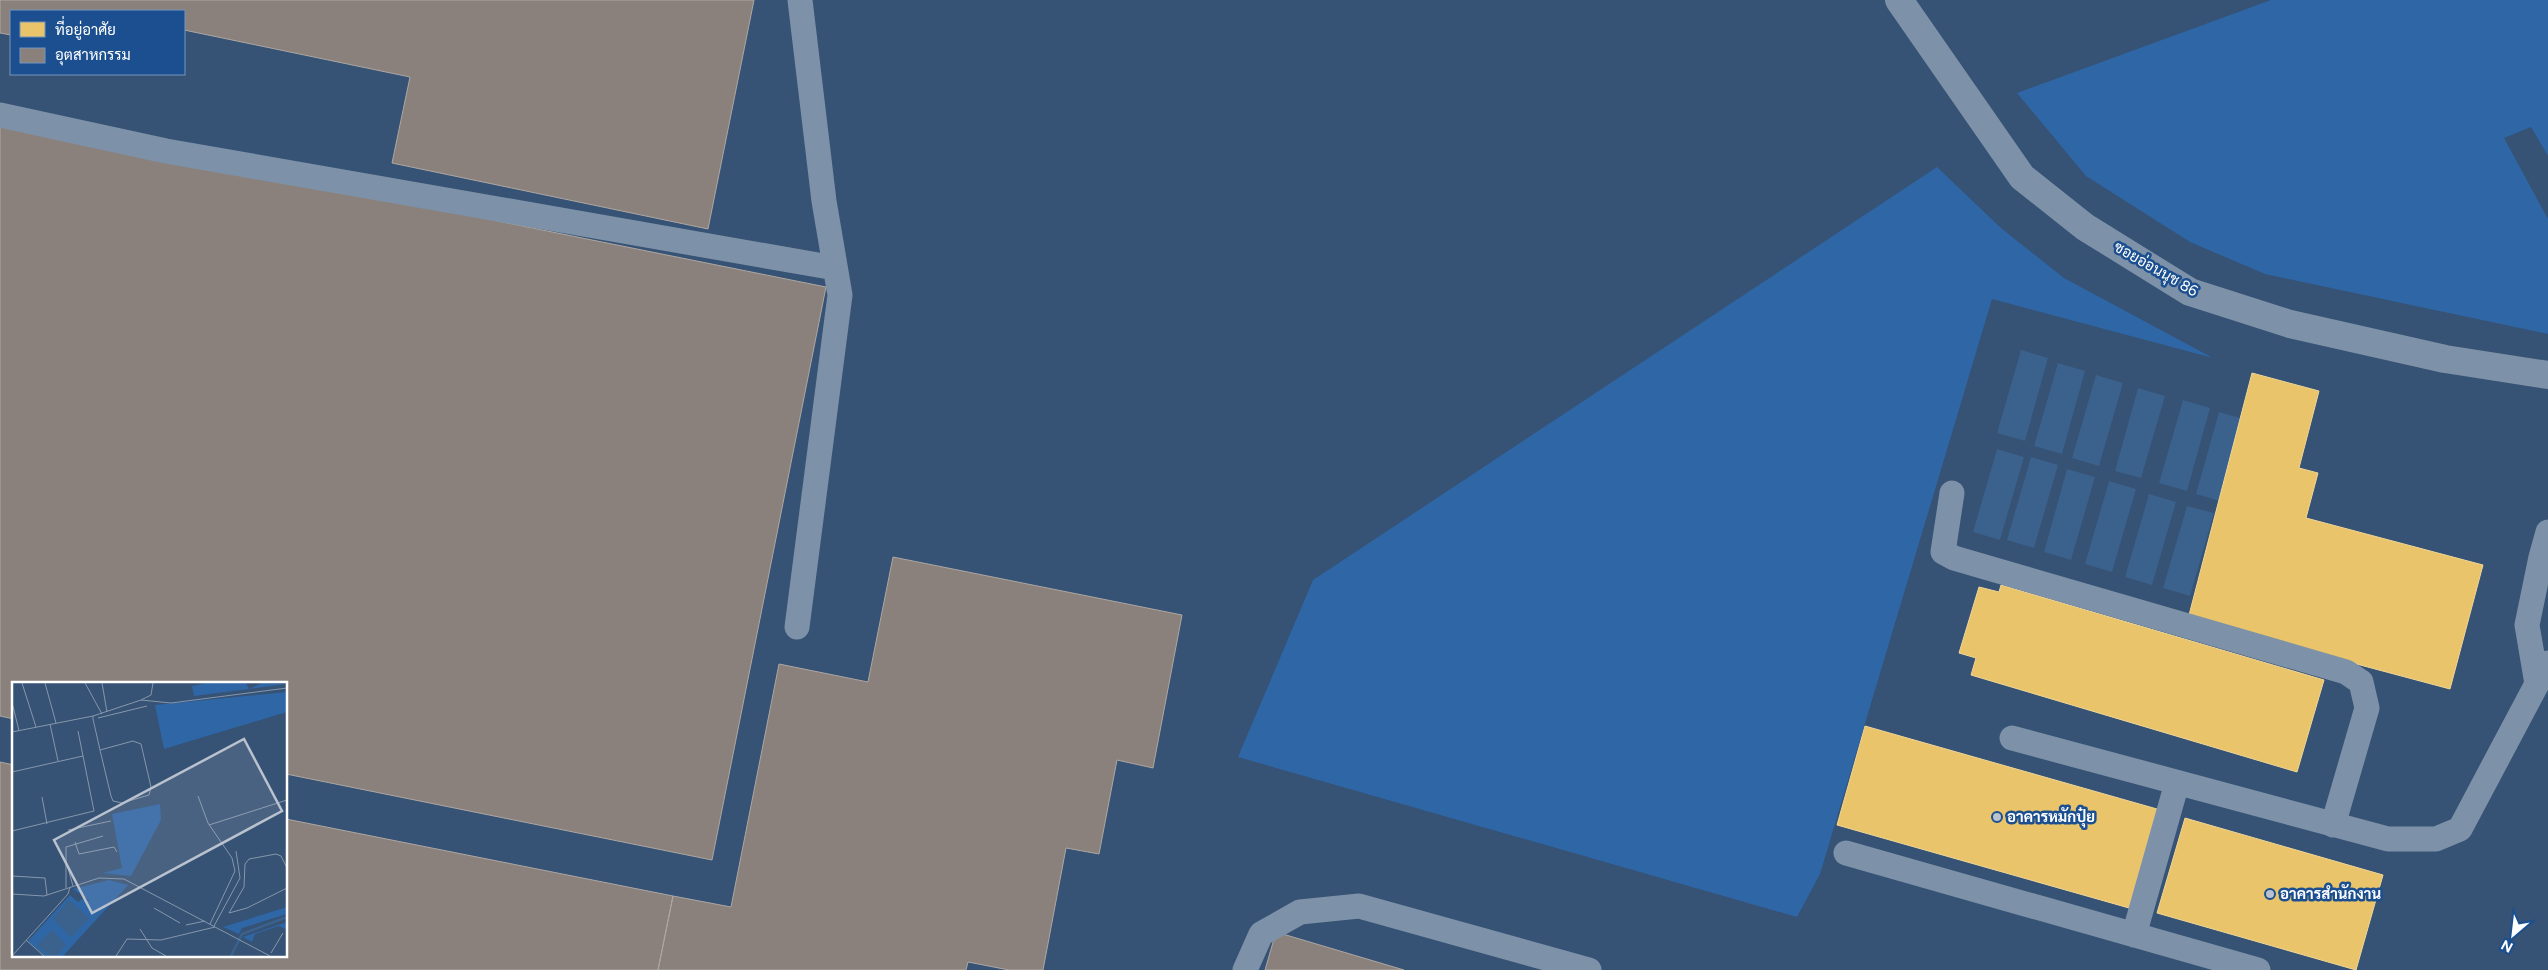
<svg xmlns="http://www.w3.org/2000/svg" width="2548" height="970" viewBox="0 0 2548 970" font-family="Figtree,Sarabun,sans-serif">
<rect width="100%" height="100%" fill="#365274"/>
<path fill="#2f66a5" d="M2271,0H2548V156L2531,127L2504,138L2548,219V334L2265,274L2190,242L2086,176L2017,93Z
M1937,167L2001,228L2064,278L2213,358L1992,299L1820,874L1797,917L1238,757L1313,580Z"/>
<path fill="#3b618d" d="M2021,350L2048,358L2025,441L1997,433Z
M2058,363L2085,371L2062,454L2034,446Z
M2096,375L2123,383L2099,466L2072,458Z
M2138,388L2165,396L2141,478L2115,471Z
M2183,400L2210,408L2187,491L2159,483Z
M2219,412L2247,420L2223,502L2196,494Z
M1997,449L2024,457L2000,540L1973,532Z
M2031,457L2058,465L2034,548L2007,540Z
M2067,469L2095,477L2071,560L2044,552Z
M2109,481L2136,489L2112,572L2085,564Z
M2149,494L2176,502L2152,585L2125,577Z
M2187,506L2214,513L2190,596L2163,588Z"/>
<path fill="#e9c46a" stroke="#f0d697" d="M2252,373L2319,391L2299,468L2318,473L2306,518L2483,565L2450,689L2188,619Z
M2001,585L2324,680L2297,772L1971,675L1976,658L1959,653L1979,587L1999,592Z
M1865,726L2157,809L2129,908L1837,825Z
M2185,818L2383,875L2356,970L2157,913Z"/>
<path fill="#8a817c" stroke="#ada7a3" d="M0,0H754L708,229L392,163L410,77L184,30V11H11V35L0,33Z
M0,121L826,287L712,860L286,774V684H14V719L0,716Z
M893,557L1182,615L1153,768L1117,760L1099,854L1066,848L1043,970H1009L968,962L966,970H658L673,896L731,907L779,664L868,682Z
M0,762L14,765V956H286V819L673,896L658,970H0Z
M1276,932L1404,970H1265Z"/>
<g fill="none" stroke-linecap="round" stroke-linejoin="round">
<path stroke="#7d92a8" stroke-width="25" d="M0,115L166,151L835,268
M1952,493L1943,552L1954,558L2346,672L2361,682L2367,708L2333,825
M797,627L840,295L824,201L800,0
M2537,684L2527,625L2541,557L2548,532
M2012,738L2388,839H2436L2460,829L2548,663
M1846,853L2258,970
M2134,935L2177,783
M1245,970L1261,934L1300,912L1359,906L1589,970"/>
<path stroke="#7d92a8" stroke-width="28" d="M1899,0L2022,177L2085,227L2190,292L2290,324L2445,359L2548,375"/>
</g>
<g fill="#b9c2ce" stroke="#1b4f8f" stroke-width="2">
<circle cx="1997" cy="817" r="5"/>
<circle cx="2270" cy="894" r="5"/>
</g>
<g text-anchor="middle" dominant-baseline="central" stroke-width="5" stroke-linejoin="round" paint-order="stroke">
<g font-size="15" fill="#fff" stroke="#1b4f8f">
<text transform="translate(2156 269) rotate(30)">ซอยอ่อนนุช 86</text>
</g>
<g font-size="15" font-weight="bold" fill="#fff" stroke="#1b4f8f" text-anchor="start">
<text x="2007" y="817">อาคารหมักปุ๋ย</text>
<text x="2280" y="894">อาคารสำนักงาน</text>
</g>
</g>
<g transform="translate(12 682)">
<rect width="275" height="275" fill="#365274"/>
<path d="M194,1H234L237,7L250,1L275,2L237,7L182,14L180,4ZM275,10V30L152,67L143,23ZM148,122L149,138L119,194L91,191L110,186L100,132ZM97,198L116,203L51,274H33L16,259L58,213L66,220L70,217L78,219L61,207ZM275,225V232L230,246L227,252L211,245ZM275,240V248L267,244L243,252L240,260L231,255Z" fill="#2f66a5"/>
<path d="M57,218L77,236L59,255L41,237ZM40,248L54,263L44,274H37L25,263Z" fill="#3b618d"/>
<path fill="none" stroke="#3b618d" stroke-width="2.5" d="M219,274L230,252L275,235"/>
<path fill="none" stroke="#8697ac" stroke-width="1" d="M10,1L24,45M33,1L44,41M73,1L90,32M90,1L95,30M129,18L139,13L141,1M1,24L7,49M81,34V37L88,68L99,114L101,119L110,121L137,113L139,105L129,62L121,59L88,68M86,36L135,24M38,42L46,79M0,50L81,34L129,18L159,21L275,6M0,90L71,74M186,114L196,141L220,176L223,189L198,242M30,115L35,142M197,143L275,118M56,148L99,139M0,149L82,129L66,49M63,160L67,172L102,165L105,170M54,179L61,204M0,194L33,196L35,213M54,206V165L91,154M0,212L32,214L87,196L112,197L258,274M142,226L168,241M217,231L232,205L233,182L237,177L264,172L269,174L275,186M217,231L235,226L275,206M174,243L193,239M202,244L228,196L224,169M128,247L140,266L154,274M14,258L32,274M259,271L271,251M0,274L56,212L58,205M104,274L115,257L149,258L203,245"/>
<path fill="#b9c2ce" fill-opacity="0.15" stroke="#b9c2ce" stroke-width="2.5" d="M232,57L270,129L80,231L42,158Z"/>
<rect width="275" height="275" fill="none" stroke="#fff" stroke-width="2.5"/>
</g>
<rect x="10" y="10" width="175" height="65" fill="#1b4f8f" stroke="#7695bc"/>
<rect x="20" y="22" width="25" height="15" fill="#e9c46a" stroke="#7695bc"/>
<text x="55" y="35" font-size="15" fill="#ffffff">ที่อยู่อาศัย</text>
<rect x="20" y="48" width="25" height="15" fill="#8a817c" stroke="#7695bc"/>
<text x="55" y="60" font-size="15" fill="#ffffff">อุตสาหกรรม</text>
<g transform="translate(2513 935) rotate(208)" stroke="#1b4f8f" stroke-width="4" paint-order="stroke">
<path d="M0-4L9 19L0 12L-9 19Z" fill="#ffffff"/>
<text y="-8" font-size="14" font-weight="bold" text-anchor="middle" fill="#ffffff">N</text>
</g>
</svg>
